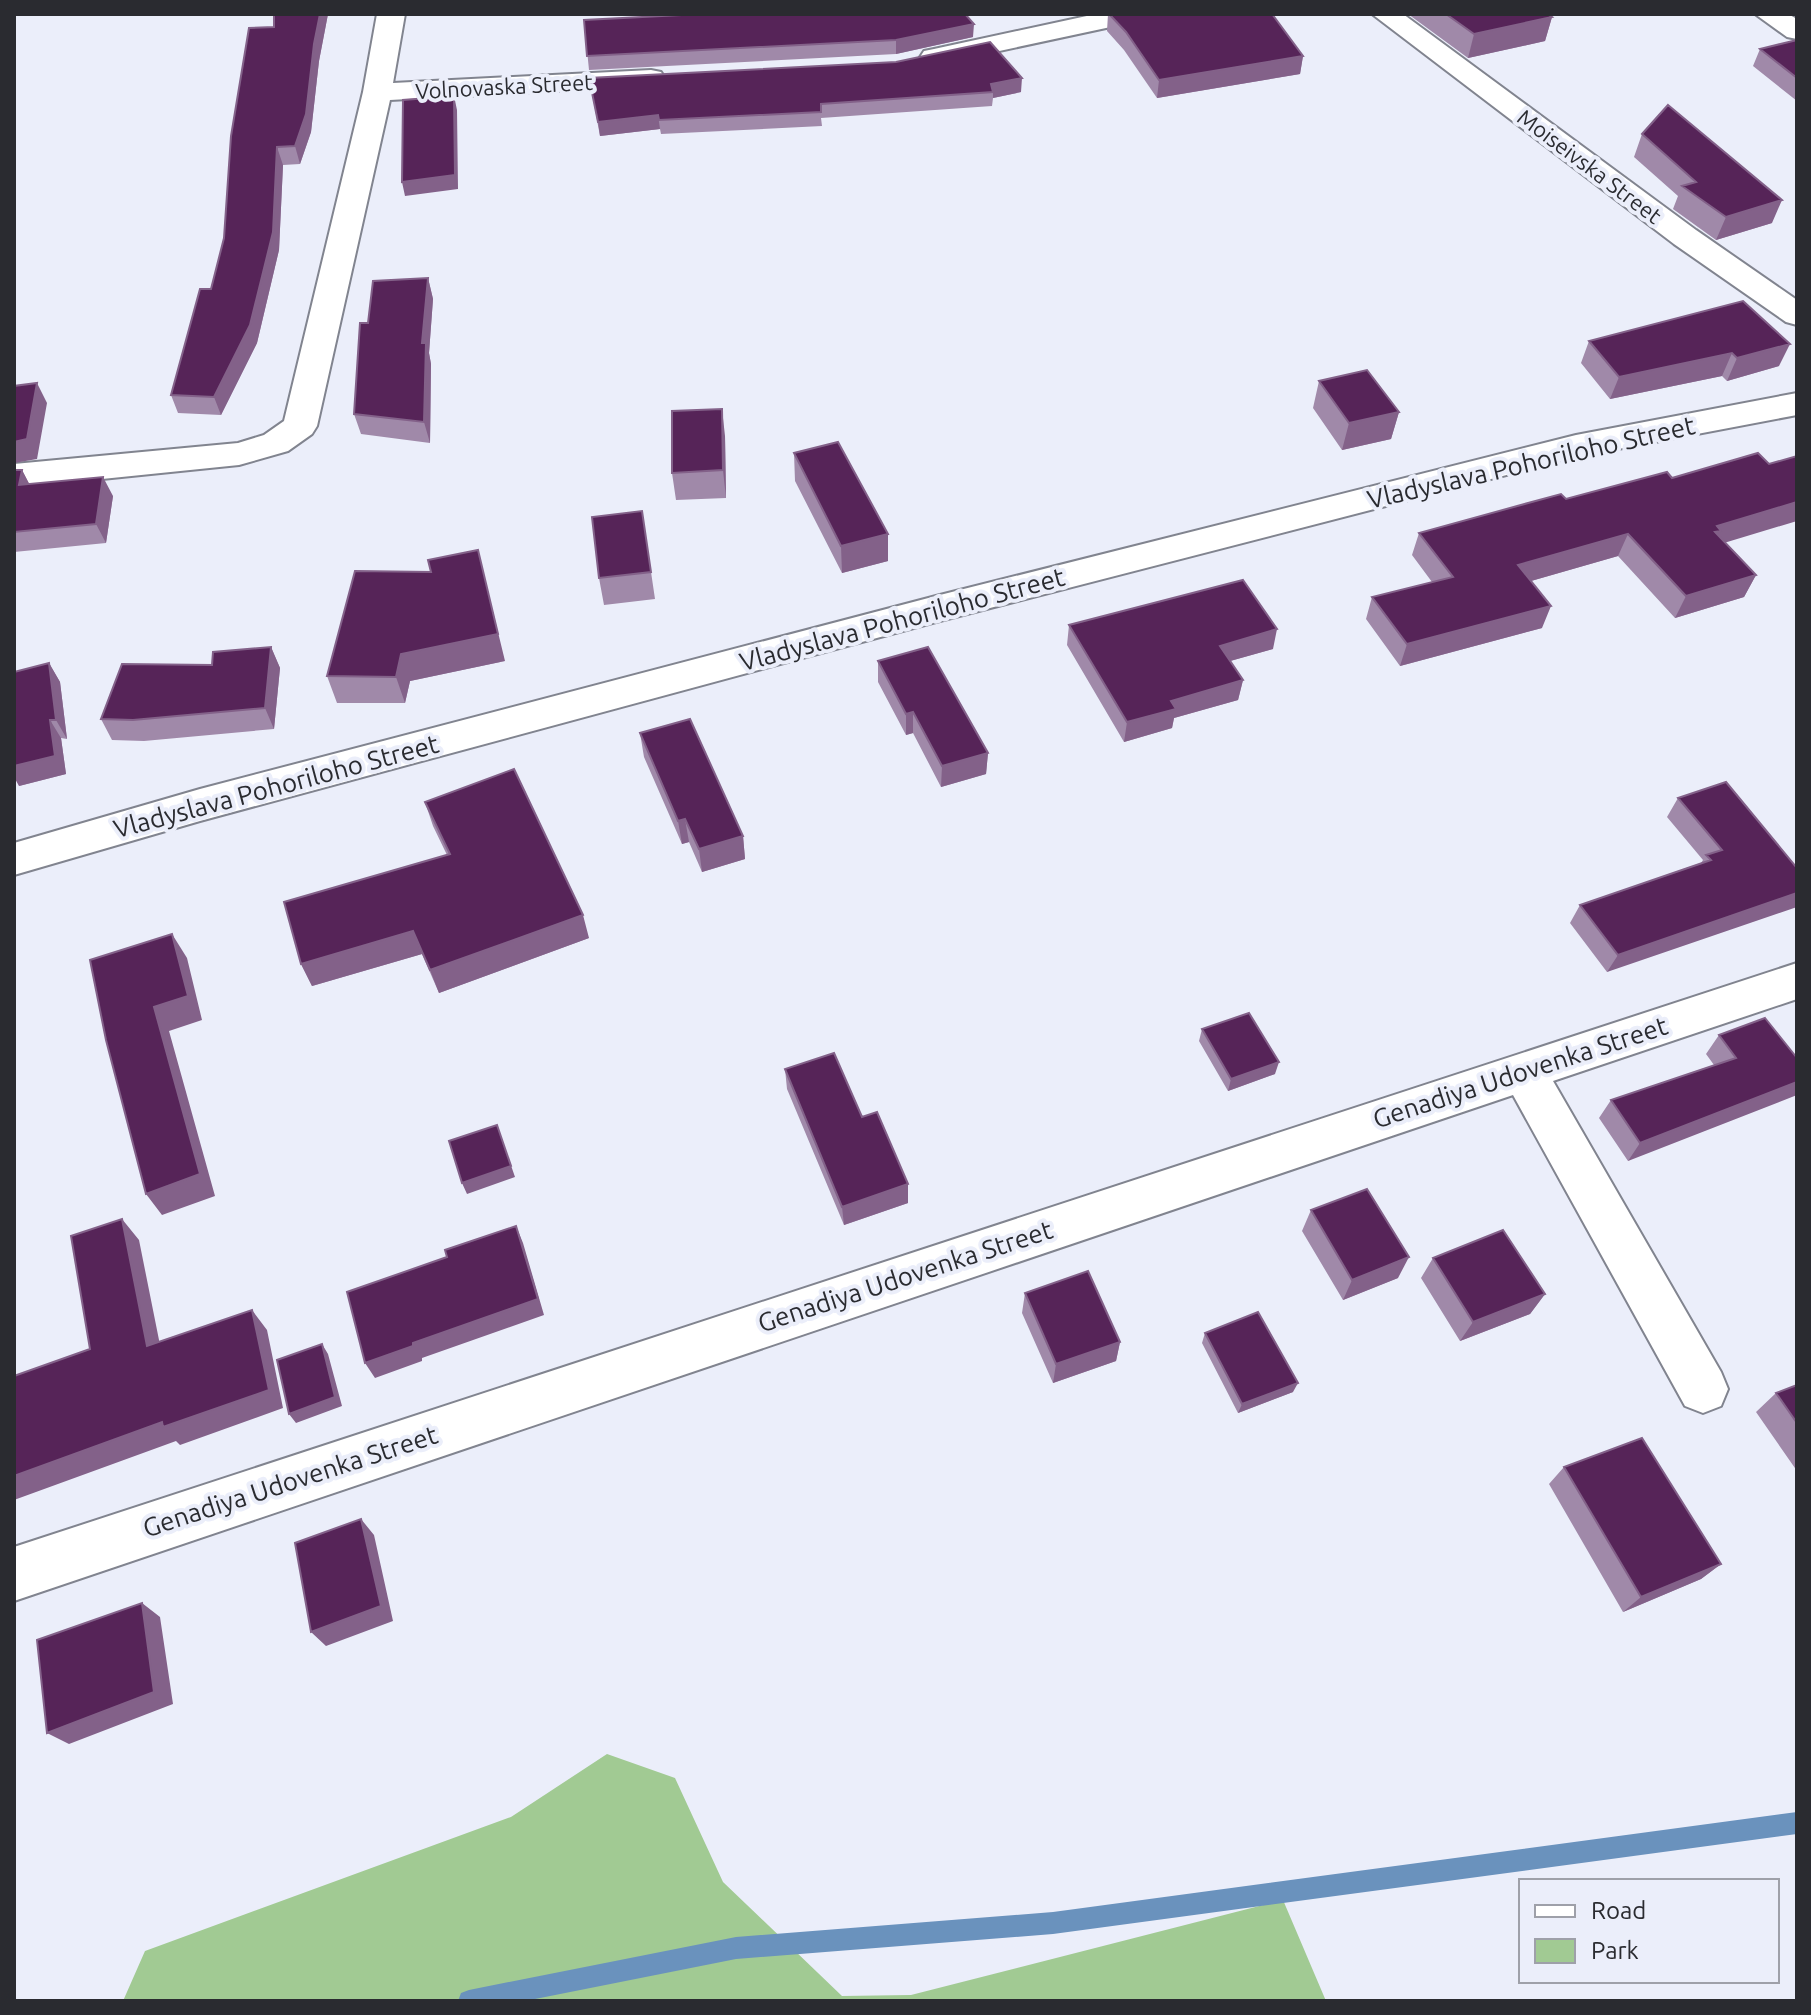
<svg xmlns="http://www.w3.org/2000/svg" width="1811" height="2015" viewBox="0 0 1811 2015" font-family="Ubuntu,sans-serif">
<rect width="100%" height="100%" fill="#ebeefa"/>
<path fill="#a1ca93" d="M607,1754L675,1778L723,1882L842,1996L911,1995L1283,1900L1326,2001H123L145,1951L511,1817Z"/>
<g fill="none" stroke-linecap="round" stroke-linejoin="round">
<path fill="#6a92bd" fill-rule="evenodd" d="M1797,1812V1834L1053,1934L736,1959L525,2001H458L461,1993L469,1990L736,1937L1053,1912Z"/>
<g stroke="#81848f" stroke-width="4">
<path id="minor" d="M377,14H405L393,83L651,70L661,72L665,78L661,84L651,86L390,100L317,426L312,434L288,451L239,465L14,488V464L238,443L264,435L284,421L363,92Z
M1096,14H1148L1144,20L1134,22L934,65L924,63L920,57L924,51L934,49Z
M1372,14H1403L1696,230L1797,300V325L1786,322L1674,244Z
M1755,14H1788L1797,19V39L1787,37Z
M1797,393V415L1576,457L936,622L200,821L14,875V843L200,789L936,596L1576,435Z
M1797,963V999L1553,1081L1721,1372L1728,1389L1721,1406L1703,1413L1685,1406L1513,1095L14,1601V1547Z"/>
</g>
<use href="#minor" fill="#fff" fill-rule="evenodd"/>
</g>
<path fill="#a089a9" d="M274,14H328L319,61L311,132L300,164L283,165L279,250L257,343L221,415L178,413L171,395L211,289L224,238L274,27Z
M1108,14H1272L1303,56L1300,74L1157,98L1124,50L1107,31Z
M1408,14H1548L1552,17L1545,41L1468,58Z
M584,20L973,37L896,54L589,70Z
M1797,40V101L1753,66L1760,49Z
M589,78L1021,92L993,98L992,106L821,118L822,126L661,134L660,129L600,136Z
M1642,134L1772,223L1716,240L1673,209L1678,196L1634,157Z
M428,278L433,299L429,353L431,364L430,443L361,434L354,414L368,323Z
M1743,301L1779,366L1727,381L1722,376L1610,399L1581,363L1589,341Z
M1319,381L1399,412L1391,439L1342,450L1313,408Z
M725,436L726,498L676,500L672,473Z
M794,453L888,561L842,573L795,481Z
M14,470H22L29,484L113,496L106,543L14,552Z
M1566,499L1725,542L1756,575L1744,597L1675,618L1618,556L1531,581L1542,628L1400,666L1366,619L1372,597L1432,582L1412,555L1419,533Z
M642,511L655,599L604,605L599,578Z
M1069,625L1273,649L1230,661L1243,680L1238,700L1174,718L1172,728L1124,742L1067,645Z
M271,647L280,668L274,729L144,741L112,740L101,719L212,665Z
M505,661L410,681L405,703H337L327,676Z
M878,661L988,753L986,774L941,787L913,733L906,735L878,682Z
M49,663L60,682L67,739L61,738L66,774L19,786Z
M640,733L743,836L745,859L702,872L689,842L682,844L644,757Z
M1678,798L1797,868L1607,972L1570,923L1580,905L1701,863L1703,860L1667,817Z
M425,802L589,938L439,993L422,954L312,986L301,964L447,855L433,826Z
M1202,1029L1275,1074L1228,1091L1199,1041Z
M1719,1035L1797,1058L1628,1161L1599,1118L1611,1100L1714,1065L1706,1054Z
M785,1069L862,1117L908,1184V1203L844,1225L787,1089Z
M1797,1188V1215L1795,1190Z
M1311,1210L1398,1278L1343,1300L1302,1231Z
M1433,1258L1545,1294L1530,1314L1460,1341L1421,1278Z
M1025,1293L1120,1342L1116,1361L1053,1383L1022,1313Z
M1205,1333L1293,1392L1238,1413L1202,1343Z
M1797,1385V1471L1756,1412L1776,1393Z
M1564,1467L1721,1564L1701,1579L1623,1612L1549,1484Z"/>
<path fill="#836189" d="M320,14H328L319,61L311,132L300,164L295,146Z
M1552,17L1545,41L1468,58L1474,34Z
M974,24L973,37L896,54V40Z
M1303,56L1300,74L1157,98L1159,80Z
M1022,78L1021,92L993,98V92L991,84Z
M454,96L457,110L458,189L405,196L402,182Z
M658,115L660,129L600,136L598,122Z
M277,147L283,165L279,250L257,343L221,415L214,397Z
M1782,200L1772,223L1716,240L1726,217Z
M428,278L433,299L429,353L431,364L430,443L424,422L422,343Z
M1790,344L1779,366L1727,381L1737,358Z
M1732,353L1722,376L1610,399L1619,377Z
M37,383L47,403L37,459L14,463V442Z
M722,409L725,436L726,498L723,470Z
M1399,412L1391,439L1342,450L1349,423Z
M22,470L32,489L19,485Z
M103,477L113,496L106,543L96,524Z
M1797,502V521L1714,546L1717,526Z
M888,534V561L842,573L841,546Z
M1628,534L1618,556L1510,587L1518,565Z
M478,550L505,661L410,681L405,703L396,677L401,654Z
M1756,575L1744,597L1675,618L1686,596Z
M1551,606L1542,628L1400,666L1407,644Z
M1277,629L1273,649L1216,665L1220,646Z
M271,647L280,668L274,729L265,708Z
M49,663L60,682L67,739L56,720Z
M1243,680L1238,700L1174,718L1172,728L1124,742L1127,722L1171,701Z
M913,712V733L906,735V714Z
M50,720L61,738L66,774L19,786L14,777V766Z
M988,753L986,774L941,787L942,766Z
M685,819L689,842L682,844L678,821Z
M743,836L745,859L702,872L699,849Z
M1797,893V907L1607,972L1618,955Z
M583,915L589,938L439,993L430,970Z
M413,931L422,954L312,986L301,964Z
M172,934L187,958L202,1020L169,1031L215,1196L162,1215L146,1194L154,1007Z
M1279,1062L1275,1074L1228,1091L1231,1079Z
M1797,1082V1095L1628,1161L1640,1143Z
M497,1125L515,1177L467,1194L462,1183Z
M908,1184V1203L844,1225L842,1207Z
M122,1219L139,1240L164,1365L147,1346Z
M516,1226L523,1243L544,1315L422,1358V1361L375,1378L365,1363L413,1343Z
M1409,1257L1398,1278L1343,1300L1352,1280Z
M1545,1294L1530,1314L1460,1341L1473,1322Z
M252,1310L267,1330L283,1408L180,1445L176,1441L14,1500V1476Z
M1120,1342L1116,1361L1053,1383L1056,1364Z
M322,1344L328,1354L342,1406L296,1423L289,1414Z
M1298,1383L1293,1392L1238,1413L1242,1404Z
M361,1519L374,1535L393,1621L326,1646L311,1632Z
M1721,1564L1701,1579L1623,1612L1641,1597Z
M142,1603L160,1617L173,1704L69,1744L47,1733Z"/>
<path fill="#562458" stroke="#836189" stroke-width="2" d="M274,14H320L314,44L306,114L295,146L277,147L273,232L250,325L214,397L171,395L200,289H211L224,238L231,136L249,28L274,27Z
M701,14H965L974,24L896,40L587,56L584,20Z
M1109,14H1272L1303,56L1159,80L1126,32Z
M1446,14H1548L1552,17L1474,34Z
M1797,40V78L1760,49Z
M990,42L1022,78L991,84L993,92L821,104V112L659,120L658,115L598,122L589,78L896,62Z
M454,96L455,175L402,182L403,100Z
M1668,105L1782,200L1726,217L1682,186L1696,182L1642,134Z
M428,278L422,343H426L424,422L354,414L360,323H368L373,281Z
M1743,301L1790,344L1737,358L1732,353L1619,377L1589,341Z
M1367,370L1399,412L1349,423L1319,381Z
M37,383L27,439L14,442V386Z
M722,409L723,470L672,473V411Z
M838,442L888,534L841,546L794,453Z
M1758,453L1769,464L1797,456V502L1717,526L1721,531L1715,532L1756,575L1686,596L1628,534L1518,565L1551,606L1407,644L1372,597L1453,577L1419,533L1561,494L1566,499L1667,472L1672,478Z
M14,470H22L19,485L103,477L96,524L14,532Z
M642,511L651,572L599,578L592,517Z
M478,550L498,634L401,654L396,677L327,676L355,571L431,572L428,560Z
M1243,580L1277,629L1220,646L1243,680L1171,701L1176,709L1127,722L1069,625Z
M271,647L265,708L133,720L101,719L122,664L212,665L213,652Z
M928,647L988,753L942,766L913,712L906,714L878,661Z
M49,663L56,720H50L55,756L14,766V672Z
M690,719L743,836L699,849L685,819L678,821L640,733Z
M514,769L583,915L430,970L413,931L301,964L284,902L450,854L425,802Z
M1726,782L1797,868V893L1618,955L1580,905L1711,860L1706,855L1722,850L1678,798Z
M172,934L188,996L154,1007L200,1174L146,1194L106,1040L90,960Z
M1249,1013L1279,1062L1231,1079L1202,1029Z
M1765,1018L1797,1058V1082L1640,1143L1611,1100L1736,1058L1719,1035Z
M834,1053L862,1117L877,1112L908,1184L842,1207L785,1069Z
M497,1125L511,1166L462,1183L449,1141Z
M1367,1189L1409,1257L1352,1280L1311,1210Z
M122,1219L147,1346L252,1310L269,1390L163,1427L162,1422L14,1476V1376L90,1349L71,1236Z
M516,1226L538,1299L413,1343V1346L365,1363L347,1292L447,1257L445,1250Z
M1503,1230L1545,1294L1473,1322L1433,1258Z
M1088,1271L1120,1342L1056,1364L1025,1293Z
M1258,1312L1298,1383L1242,1404L1205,1333Z
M322,1344L335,1397L289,1414L277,1360Z
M1797,1385V1423L1776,1393Z
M1642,1438L1721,1564L1641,1597L1564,1467Z
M361,1519L381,1606L311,1632L295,1543Z
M142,1603L154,1692L47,1733L37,1640Z"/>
<g text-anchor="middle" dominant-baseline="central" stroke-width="8" stroke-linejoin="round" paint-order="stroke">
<g font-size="22" fill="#2a2b30" stroke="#ebeefa">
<text transform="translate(504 86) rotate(-3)">Volnovaska Street</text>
<text transform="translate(1590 166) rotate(37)">Moiseivska Street</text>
</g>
<g font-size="26" fill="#2a2b30" stroke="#ebeefa">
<text transform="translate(1531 462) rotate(-13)">Vladyslava Pohoriloho Street</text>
<text transform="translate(902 619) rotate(-15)">Vladyslava Pohoriloho Street</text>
<text transform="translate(276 786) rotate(-15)">Vladyslava Pohoriloho Street</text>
<text transform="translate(1520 1072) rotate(-18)">Genadiya Udovenka Street</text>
<text transform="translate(905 1276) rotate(-18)">Genadiya Udovenka Street</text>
<text transform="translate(290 1481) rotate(-18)">Genadiya Udovenka Street</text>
</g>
</g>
<rect width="1811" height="2015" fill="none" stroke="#2a2b30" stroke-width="32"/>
<rect x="1519" y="1879" width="260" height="104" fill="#ebeefa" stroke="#9ea0a9" stroke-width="2"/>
<rect x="1535" y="1905" width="40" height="12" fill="#ffffff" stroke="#9ea0a9" stroke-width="2"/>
<text x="1591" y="1919" font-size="24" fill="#2a2b30">Road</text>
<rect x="1535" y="1939" width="40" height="24" fill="#a1ca93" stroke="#9ea0a9" stroke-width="2"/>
<text x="1591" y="1959" font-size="24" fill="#2a2b30">Park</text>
</svg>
